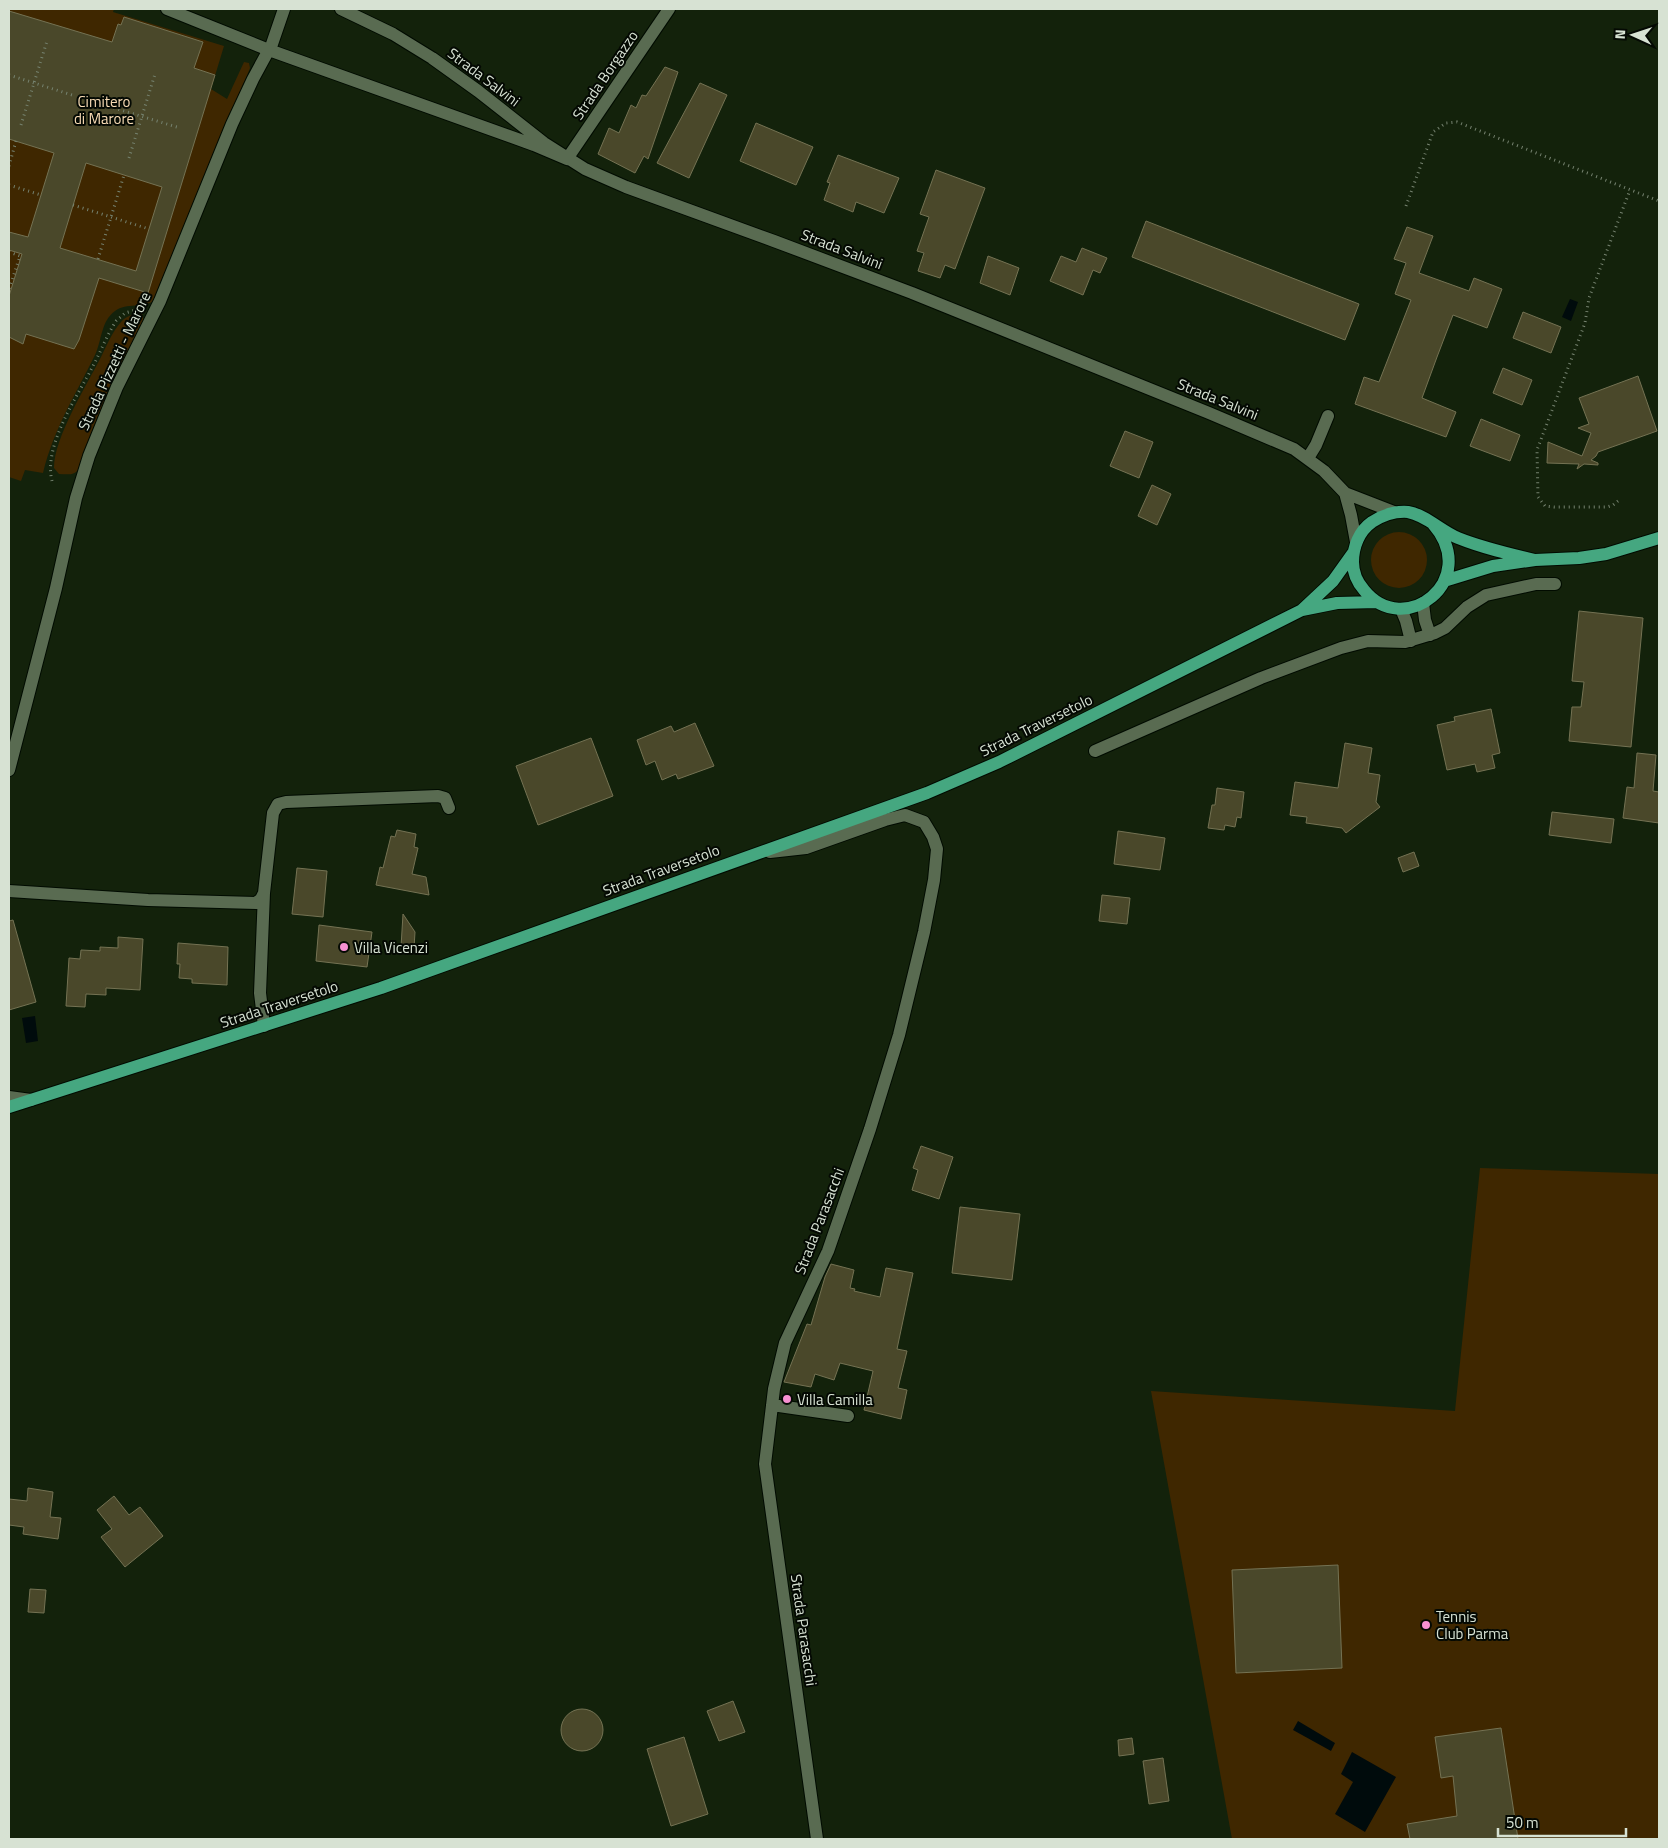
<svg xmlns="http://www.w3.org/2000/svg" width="1668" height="1848" viewBox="0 0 1668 1848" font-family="'Titillium Web',sans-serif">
<rect width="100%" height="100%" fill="#13220b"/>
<path fill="#3f2700" d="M9,9H114L113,12L224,46L211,89L227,99L244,62L249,63L250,68L155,300C143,309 127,302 115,311C101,321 102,340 95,355C75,396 54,428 43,473L25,470L21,481L9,477Z
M137,313L142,314L144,321L78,470C73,476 67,474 59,474L54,468C54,438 86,386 100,359C106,347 112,332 121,322C125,317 131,315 137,313Z
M1371 560a28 28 0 1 1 56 0a28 28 0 1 1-56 0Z
M1480,1168L1659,1174V1839H1232L1151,1391L1455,1411Z"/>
<path fill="#000b0c" d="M1570,299L1578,302L1571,321L1562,317Z
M35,1016L38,1041L26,1043L22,1018Z
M1298,1721L1335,1743L1331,1751L1293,1730Z
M1352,1752L1396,1777L1365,1832L1335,1814L1353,1782L1341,1774Z"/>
<path fill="#4a482a" stroke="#747253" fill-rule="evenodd" d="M9,11L112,42L118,24L121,25L124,17L203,42L194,68L215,75L148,293L99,278L79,340L74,349L26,334L23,344L9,337V296L22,254L9,250V232L28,237L54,153L9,139ZM86,163L162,187L136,271L60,248Z
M665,67L678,72L648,159L644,156L635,173L598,154L609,128L619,133L631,105L636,108L642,95L646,96Z
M700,83L727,95L689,178L657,163Z
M756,123L813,147L796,185L740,161Z
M838,155L899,178L884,213L856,202L853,212L824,200L830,183L827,182Z
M936,170L985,188L955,269L945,265L940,278L918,271L924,253L917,251L929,217L920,214Z
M1146,221L1359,304L1345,340L1132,257Z
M1407,227L1433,236L1419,273L1469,291L1474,278L1502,289L1487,328L1453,315L1437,357L1422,398L1456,412L1446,437L1355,404L1364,377L1379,382L1411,300L1395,294L1406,263L1394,259Z
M1082,248L1107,258L1100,273L1093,270L1083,295L1050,281L1061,256L1076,262Z
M988,256L1019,268L1010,295L980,283Z
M1523,312L1561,327L1551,353L1513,338Z
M1503,368L1532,380L1522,405L1493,393Z
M1638,376L1657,431L1598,452L1596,456L1591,460L1598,463V465L1584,464L1577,469L1579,464L1547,463L1548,442L1582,456L1591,433L1578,428L1589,424L1579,398Z
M1481,419L1520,435L1510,461L1470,446Z
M1125,431L1153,442L1139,478L1110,466Z
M1152,485L1171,494L1157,525L1138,516Z
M1579,611L1643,618L1631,747L1569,741L1572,707H1581L1584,682L1572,681Z
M1491,709L1500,753L1492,755L1495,768L1477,772L1475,764L1447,770L1437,725L1455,721L1454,717Z
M695,723L714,766L678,779L676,774L662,780L655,761L646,765L637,740L671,726L674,732Z
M591,738L613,796L538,825L516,766Z
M1345,743L1372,748L1368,773L1380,775L1376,802L1380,807L1346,833L1342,828L1306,823L1307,817L1290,815L1295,782L1338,788Z
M1637,753L1656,755L1653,791L1659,792V823L1623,818L1627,787L1634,788Z
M1217,788L1244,792L1241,818L1237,817L1235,827L1225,825L1224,830L1208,828L1212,805H1215Z
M1552,812L1614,819L1611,843L1549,835Z
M397,830L416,834L414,847L418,848L412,874L426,877L429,895L376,885L380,867L383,868L391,836L395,837Z
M1118,831L1165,838L1160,870L1114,864Z
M1414,852L1419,866L1403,872L1398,858Z
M297,868L327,871L323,917L292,914Z
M1102,895L1130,898L1127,924L1099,921Z
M403,914L415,932L414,948L401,947Z
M13,920L36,1002L9,1010V921Z
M319,925L372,932L367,967L316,961Z
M118,937L143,939L140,990L106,988V995L86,994L85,1007L66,1006L69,958L80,959L81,950L100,951V947L118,948Z
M178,943L228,947L227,985L192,983V979L179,978L180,964H177Z
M921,1146L953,1157L939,1199L912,1190L918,1170L913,1168Z
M960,1207L1020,1214L1012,1280L952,1273Z
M831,1264L854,1270L850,1288L855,1289L854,1291L880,1297L886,1268L913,1273L897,1349L907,1351L898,1388L907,1390L901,1419L864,1410L873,1371L840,1363L834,1380L815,1374L811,1387L784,1382L807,1324L811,1325L825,1277Z
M28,1488L53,1492L50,1517L61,1518L58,1539L23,1534L24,1527L9,1525V1499L27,1501Z
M114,1496L129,1515L140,1507L163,1536L125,1567L101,1537L112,1529L97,1510Z
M1338,1565L1342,1668L1236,1673L1232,1570Z
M30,1589L46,1590L44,1613L28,1612Z
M733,1701L745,1732L719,1741L707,1711Z
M561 1730a21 21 0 1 1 42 0a21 21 0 1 1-42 0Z
M1501,1728L1518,1839H1410L1407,1824L1457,1816L1453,1776L1441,1778L1435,1737Z
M684,1737L708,1814L671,1826L647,1749Z
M1132,1738L1134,1754L1119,1756L1118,1740Z
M1163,1758L1169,1801L1149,1804L1143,1761Z"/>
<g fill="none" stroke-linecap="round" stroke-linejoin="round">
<g stroke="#010b00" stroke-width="14">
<path id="minor" d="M167,9L269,50L534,145L567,159L669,9
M341,9L393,34L432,58L478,91L544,143L585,169L626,187L774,241L912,293L1209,413L1294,449L1324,471L1345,493L1351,515L1356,542
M1308,458L1316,445L1328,416
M1345,493L1394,512
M1423,603L1425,620L1430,635
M1401,609L1406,621L1411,641
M1095,751L1261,678L1341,648L1368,641L1405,642L1435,633L1445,628L1467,607L1486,595L1536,584H1555
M9,770L56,588L76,498L89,456L117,387L160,301L232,124L253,79L272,44L284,9
M770,852L806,848L885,820L905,815L924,822L933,837L937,849L934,880L924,932L899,1035L870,1129L828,1251L785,1343L774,1389L765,1464L817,1839
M9,891L148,900L256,903L261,899L264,893L273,813L278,804L286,802L438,796L445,798L449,808
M264,893L260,993L264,1026
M9,1097L31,1100
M772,1405L848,1416"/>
</g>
<g stroke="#010b00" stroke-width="14">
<path id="major" d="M1433,524C1482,580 1404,640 1364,590C1357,582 1353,572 1353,562C1353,547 1359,531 1372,522C1383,515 1395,511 1408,512C1426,515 1441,531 1458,538C1483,548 1509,554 1535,560
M1444,581L1493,566L1535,560L1579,558L1606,554L1659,538
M1302,610L1337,603L1377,602
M9,1107L381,988L927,793L999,762L1302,610L1333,581L1353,553"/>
</g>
<path stroke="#768370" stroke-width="3" stroke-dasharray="1 4" stroke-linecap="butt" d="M9,75L72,95
M104,105L180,128
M21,125L47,41
M129,158L155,74
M9,166L16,141
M9,185L41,195
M73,205L149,229
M1406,206L1433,132L1446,123L1457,122L1659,201
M9,252L20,256L9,289
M98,259L124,175
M52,481C43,446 77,397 93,366C101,351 107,335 116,321L125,313L139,309
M1618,501L1613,505L1607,507H1554L1545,506L1538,497L1537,450L1585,323L1589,298L1630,190"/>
<use href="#minor" stroke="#596b51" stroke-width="12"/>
<use href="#major" stroke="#45a780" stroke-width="12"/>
</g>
<g fill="#f690d1" stroke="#040903" stroke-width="2">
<circle cx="344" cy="947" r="5"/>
<circle cx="787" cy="1399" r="5"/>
<circle cx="1426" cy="1625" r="5"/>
</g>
<g text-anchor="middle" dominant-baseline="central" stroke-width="4" stroke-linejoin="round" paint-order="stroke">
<g font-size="15" fill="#d7e2d3" stroke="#040903">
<text transform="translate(605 75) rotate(-56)">Strada Borgazzo</text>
<text transform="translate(484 77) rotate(37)">Strada Salvini</text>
<text transform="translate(842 249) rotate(21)">Strada Salvini</text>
<text transform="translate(114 361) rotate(-65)">Strada Pizzetti - Marore</text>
<text transform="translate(1218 399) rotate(22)">Strada Salvini</text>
<text transform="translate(1036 725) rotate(-26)">Strada Traversetolo</text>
<text transform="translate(661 870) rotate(-20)">Strada Traversetolo</text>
<text transform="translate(279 1004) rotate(-18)">Strada Traversetolo</text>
<text transform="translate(819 1221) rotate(-69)">Strada Parasacchi</text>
<text transform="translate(804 1630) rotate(82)">Strada Parasacchi</text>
</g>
<g font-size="15" fill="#f9dcb6" stroke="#040903">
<text x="104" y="101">Cimitero<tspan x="104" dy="17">di Marore</tspan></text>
</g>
<g font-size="15" fill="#d7e2d3" stroke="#040903" text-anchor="start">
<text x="354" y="947">Villa Vicenzi</text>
<text x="797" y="1399">Villa Camilla</text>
<text x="1436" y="1616">Tennis<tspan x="1436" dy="17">Club Parma</tspan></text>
</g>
</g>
<rect width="1668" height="1848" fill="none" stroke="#d7e2d3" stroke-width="20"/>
<g transform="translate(1633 35) rotate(273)" stroke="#040903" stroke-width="4" paint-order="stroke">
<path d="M0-4L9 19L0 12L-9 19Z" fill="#d7e2d3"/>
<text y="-8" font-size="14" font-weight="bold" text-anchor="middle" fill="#d7e2d3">N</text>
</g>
<path d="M1498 1828v8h128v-8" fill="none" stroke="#d7e2d3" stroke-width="2.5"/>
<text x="1506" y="1828" font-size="15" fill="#d7e2d3" stroke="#040903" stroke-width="4" paint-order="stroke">50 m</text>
</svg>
